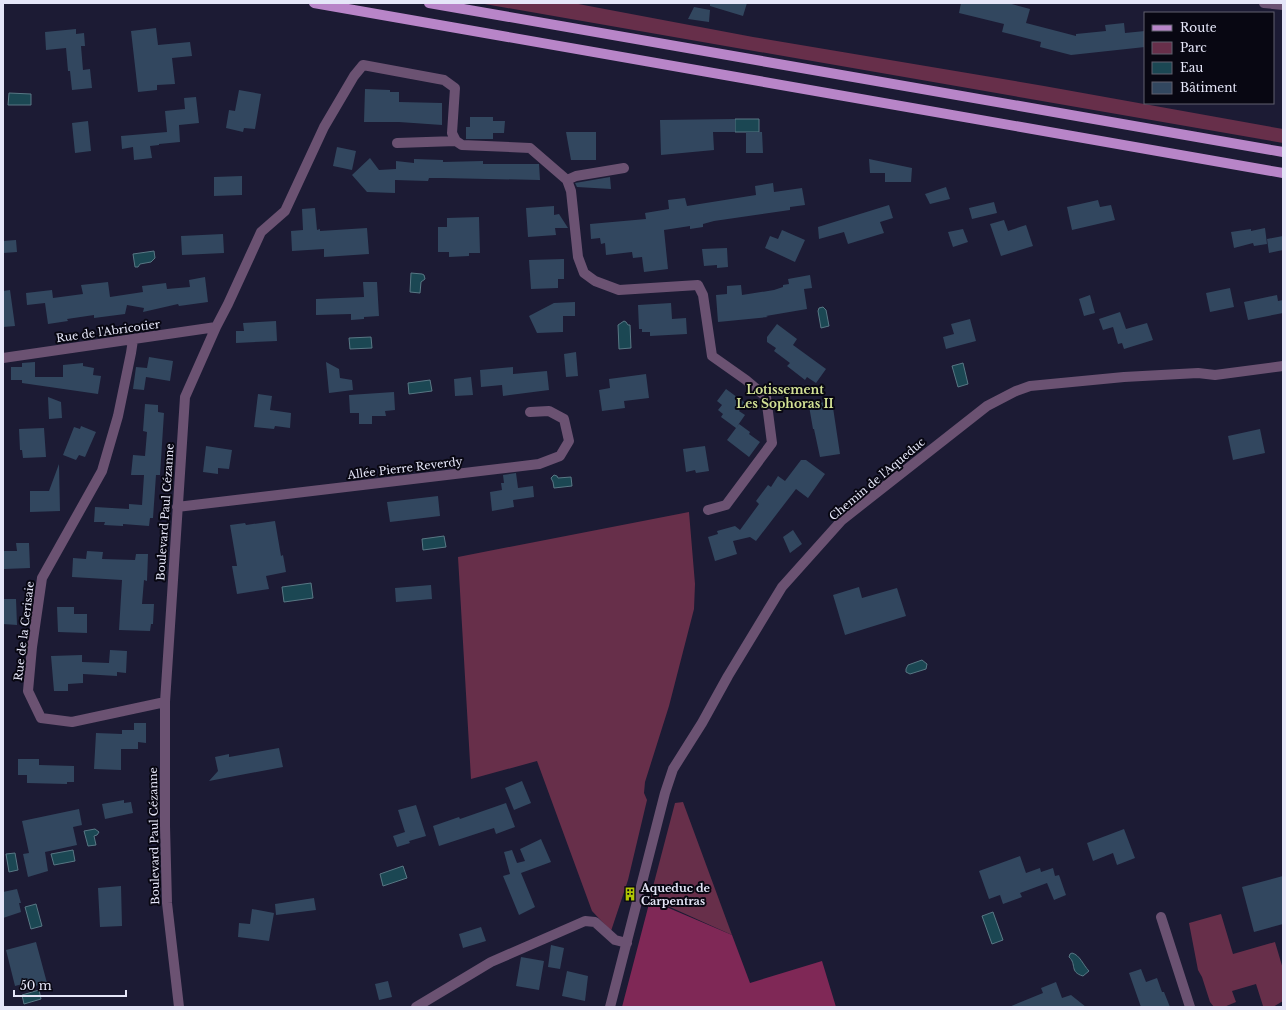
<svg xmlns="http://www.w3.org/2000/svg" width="1286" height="1010" viewBox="0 0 1286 1010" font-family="'Libre Baskerville',serif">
<rect width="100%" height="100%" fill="#1c1b34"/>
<path fill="#672f4a" d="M479,3H573L753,37L1044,86L1283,129V143Z
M689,512L695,584L694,609L669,706L645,782L644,793L647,800L628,880L611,931L592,911L537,761L471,779L458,557Z
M683,802L732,935L650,898L675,803Z
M1221,914L1233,954L1275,942L1283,969V1001L1273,1007L1263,1006L1256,984L1232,991L1236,1002L1224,1007H1214L1210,1002L1202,977L1198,970L1189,923Z"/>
<path fill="#7f2856" d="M650,900L732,935L750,983L822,961L836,1007H622Z"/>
<path fill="#1b4753" stroke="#587784" d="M9,93L31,94V105H8Z
M735,119H759V132H735Z
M154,251L155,258L151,262L140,264L138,267H135L133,254Z
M411,273L422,274L424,275L425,279L421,282L420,293L410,292Z
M823,307L826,310L829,326L821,328L818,311L819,308Z
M624,321L626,322L628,325H630L631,348L619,349L618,325Z
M371,337L372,348L350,349L349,338Z
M963,363L968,384L958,387L952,366Z
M430,380L432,391L409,394L408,383Z
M554,475L557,476L558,478L571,477L572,486L554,488L553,482L551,478Z
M444,536L446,547L423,550L422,539Z
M311,583L313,598L284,602L282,587Z
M922,660L927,664L926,669L910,674L906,672V669L908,665Z
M95,829L99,832L97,835L94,836L96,845L88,846L84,831Z
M73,850L75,861L54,865L51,854Z
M15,853L18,870L9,872L6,854Z
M403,866L407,878L383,886L380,874Z
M36,904L42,926L31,929L25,907Z
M993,912L1003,940L992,944L982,916Z
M1072,953C1080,955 1083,965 1089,971L1083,976C1069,972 1077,964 1069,957L1070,954Z
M39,990L41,999L24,1004L22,995Z"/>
<path fill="#32475f" d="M710,3H747L743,16L710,6Z
M961,3H1008L1030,9L1026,23L1076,36V34L1106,31L1105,25L1124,23L1125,33L1145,31V47L1071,55L1040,47L1041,42L1002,32L1004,24L959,13Z
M694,7L710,10L709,22L688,19Z
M156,28L158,45L190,42L192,56L172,58L175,84L157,85V90L138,92L131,31Z
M76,29V34L84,33L85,46H81L83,70L90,69L92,88L72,90L70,71H68L66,48L46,50L45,32Z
M365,89L390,90V92H399V102L442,103V125L399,122H364Z
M239,90L261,94L255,129L244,128L243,132L226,128L229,110L235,111Z
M196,97L199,123L179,125L180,142L159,144V145L150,146L152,158L134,160L133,147L122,149L121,136L167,132L165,111L185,109L184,98Z
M470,117H493V121H505L504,133H493V139H466V127H470Z
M735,119V132H713L714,150L661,155L660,120Z
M88,121L91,151L75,153L72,123Z
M566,132H596V160H571Z
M746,132H762L763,153H746Z
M337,147L356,151L352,170L333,166Z
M370,158L379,170L396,169V161L414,163V159L443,160V162L483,161V164H539L540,180L443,178H429L428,181L395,180V193L367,192L352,175Z
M869,159L912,168L911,182H885V173H870Z
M242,176V195L214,196V177Z
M610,177L611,189L577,187L575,183Z
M773,183L774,192L802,188L805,205L790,207V210L714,221L703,224V227L690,229V226L664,230L668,269L644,272L642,257L633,258L632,252L606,255L605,243L601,244L600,238L591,239L590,224L646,219L645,213L669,209L668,200L685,198L687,206L756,195L755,186Z
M946,187L950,199L930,204L925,194Z
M1098,200L1100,207L1111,205L1115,220L1072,230L1067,207Z
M994,202L997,213L972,219L969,208Z
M889,205L893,218L880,222L884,233L848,244L844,232L819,239L818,227Z
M554,206V215L559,214L568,228H555L556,235L528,237L526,208Z
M315,208L317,230L320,229V231L367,228L369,254L324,257V249L292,251L291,231L303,230L302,209Z
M479,217L480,253H469V256L449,257V252H438V227H447V218Z
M1004,220L1008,231L1026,225L1033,246L1001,256L990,224Z
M1265,228L1267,244L1254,246L1253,243L1234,248L1231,232L1251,229V231Z
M963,229L968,242L953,247L948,232Z
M782,230L805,240L795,262L765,248L770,236L778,239Z
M223,234L224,253L182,255L181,236Z
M1283,236V250L1269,253L1267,239Z
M16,240L17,252L3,253V241Z
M727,248L728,267L717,268V265L704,266L702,249Z
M564,259V279H558V288L531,289L529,260Z
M810,275L812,288L804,289L807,309L766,316L768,317L718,322L716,295L727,294V286L741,285L742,295L774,290L783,287V285L789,284L788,279Z
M205,277L208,302L179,306L178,304L143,312L144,308L127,305L125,314L94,318V315L67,319L68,321L48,324L45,303L27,305L26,293L52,290L53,298L83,294L81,285L108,282L110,297L143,292L142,286L166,283L167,289L190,287L189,280Z
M363,282H377L379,316L364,317V319L351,320V314L316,315V299L364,297Z
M1230,288L1234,307L1210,312L1206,293Z
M10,290L15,326L3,327V291Z
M1090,295L1095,313L1084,316L1079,299Z
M1277,295L1278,301L1283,300V313L1248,320L1244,302Z
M575,302V316H563V332L537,333L529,316L554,303Z
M671,303L672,319L686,318L687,334L650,336V332H642V329H639L638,305Z
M1120,312L1126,329L1147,323L1153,340L1124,349L1122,343L1118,344L1113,327L1103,330L1099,319Z
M970,319L976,341L946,349L943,337L954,334L951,324Z
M276,321L277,341L236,343V331H244L243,323Z
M777,324L797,339L793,345L826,369L816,383L807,377L805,380L787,366L790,363L774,351L776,348L767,342V337Z
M576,352L578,376L566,377L564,354Z
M149,357L173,361L170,381L146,377L144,390L133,389L136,367L147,368Z
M35,362V377H63V365L83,363V366L94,368L93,375L101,376L98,394L22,383V380H11V367H22V363Z
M326,362L339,369L340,378L352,380L353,390L329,393Z
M513,367V374L547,371L549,390L503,396L502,385L481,387L480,370Z
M646,374L649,398L624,401L625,408L602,411L599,390L610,388L609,379Z
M471,377L473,395L455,396L454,379Z
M726,389L745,403L739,411L745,415L736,428L721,417L723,414L718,410L722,405L717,401Z
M394,392L395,410L385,411L386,416H372V424H359V413H350L349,395Z
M258,394L272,396L270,410L291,413L290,428L275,426L274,429L254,427Z
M48,397L61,402L62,418L49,419Z
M832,401L840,454L820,457L814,429H813L809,406H812V404Z
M145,404L158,405V412L164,413L160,475H156L153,518H150L149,526L123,524V526L104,525L105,522H94L95,507L129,509V504L142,505L144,475H131L133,455L145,456L147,432L143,431Z
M739,424L750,432L749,434L760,442L749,457L727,440Z
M81,426L96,432L85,457L79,455L76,460L63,455L74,427L80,429Z
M44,428L46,457L23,458L22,450H20L19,429Z
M1260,429L1265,453L1233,460L1228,436Z
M206,446L232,450L229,469L218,468V474L203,472Z
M705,446L709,471L696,473L695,470L686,472L683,449Z
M801,460H806L825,474L808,498L796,489L756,541L750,537L733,541L737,554L715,561L708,537L718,534L717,531L735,526L740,530L759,504L756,501L768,485L771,487L778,476L785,481Z
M59,464L60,511L30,512V491H49Z
M516,473L518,488L533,486L534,497L513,500L514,507L492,511L490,492L502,490L501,483H504L503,475Z
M438,496L440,516L390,522L387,502Z
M275,521L281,556L283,555L286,572L266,576L269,589L237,594L232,566H237L230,525L245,523L246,525Z
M793,530L802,544L790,553L783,537Z
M16,543H29L30,568L4,569L3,551H17Z
M87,551L103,552L102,559L135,560L136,554H148L147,581L144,580L142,604H154L153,624H151L150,631L119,630L122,580L72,577L73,558L86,559Z
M431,585L432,599L396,602L395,588Z
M859,587L862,598L897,588L906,616L845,635L833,595Z
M3,599H16L17,625L3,624Z
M57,607H74V614H87V633L58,632Z
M110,650L127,651L126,673L117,672V676L83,674V683L68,684V691H54L51,656L82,655V662L109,663Z
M134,723H146V743L138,742V749H121V770L94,769L96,733L122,734V730H134Z
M279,748L283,767L209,781L218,771L215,757L229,754V757Z
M18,759H39V765L74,766V782H67V784L27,783V775H18Z
M522,781L531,803L514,810L505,788Z
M124,800V803L131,802L133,813L105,819L102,804Z
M506,803L515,827L496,834L494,828L439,846L433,826L459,817L460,819Z
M416,805L426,836L409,841L410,843L397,847L393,836L405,832L398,810Z
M79,809L82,825L73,827L77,845L45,852L48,871L28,877L23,854L29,853L22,821Z
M1124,829L1135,858L1117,865L1113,853L1093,861L1087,843Z
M541,839L551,862L521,873L535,907L519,915L503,876L510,874L504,852L512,850L517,863L525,861L520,849Z
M1020,856L1026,873L1040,868L1041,872L1053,868L1055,876L1059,875L1066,895L1054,900L1047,883L1020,893L1022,897L1003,904L1000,895L989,899L979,871Z
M1283,876V924L1254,932L1242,887Z
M121,886L122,926L100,927L98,888Z
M17,889L21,903H19L21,912L3,918V892Z
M314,898L316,910L276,915L275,904Z
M252,909L274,913L269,941L238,937L239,923L250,924Z
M481,927L486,941L463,948L459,934Z
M36,942L47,983L31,987L30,982L15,986L6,950Z
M551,945L564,948L560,969L548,967Z
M521,957L544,961L539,990L516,986Z
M1141,969L1146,982L1157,978L1162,992H1164L1170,1007H1141L1129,973Z
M567,971L588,976L585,1001L562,996Z
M388,981L392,997L379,1000L375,984Z
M1056,982L1062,998L1071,995L1086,1007H1009L1043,993L1041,988Z"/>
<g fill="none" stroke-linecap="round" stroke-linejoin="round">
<path stroke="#6b5272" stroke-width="10" d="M1264,3L1283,5
M397,143L456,141
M567,180L576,176L624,168
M133,340L131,353L118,416L102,471L42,578L32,647L28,691L41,718L72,722L165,702
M3,358L216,327
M177,507L539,464L560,456L569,441L564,419L549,411L530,412
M1161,917L1190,1007
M179,1007L167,903L165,826V702L185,397L216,327L228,304L261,232L285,211L324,127L354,76L363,65L444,80L455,88L452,133L456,141L462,145L530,148L567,180L571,191L578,257L584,273L595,281L619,290L698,285L703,295L712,356L746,380L766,397L772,443L726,505L708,510
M416,1007L491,962L585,921L595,922L615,940L627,943
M610,1007L665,793L673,769L702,723L728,676L782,587L842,520L987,406L1016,391L1030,386L1124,377L1198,373L1215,375L1283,366"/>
<path stroke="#b885c8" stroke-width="10" d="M314,3L1283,173
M429,3L1283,152"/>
</g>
<defs>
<g id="building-bare" transform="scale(1.08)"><path d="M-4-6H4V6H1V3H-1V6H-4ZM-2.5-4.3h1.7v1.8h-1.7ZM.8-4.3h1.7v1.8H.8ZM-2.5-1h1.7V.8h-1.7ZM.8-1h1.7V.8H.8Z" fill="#b0c503" stroke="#080712" stroke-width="2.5" paint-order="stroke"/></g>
</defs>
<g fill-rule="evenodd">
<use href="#building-bare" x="630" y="894"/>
</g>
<g text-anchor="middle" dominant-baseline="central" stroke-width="4" stroke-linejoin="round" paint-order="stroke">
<g font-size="11" fill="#e5e6f8" stroke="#080712">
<text transform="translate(108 331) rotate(-8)">Rue de l'Abricotier</text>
<text transform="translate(405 468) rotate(-7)">Allée Pierre Reverdy</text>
<text transform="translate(877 479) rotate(-40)">Chemin de l'Aqueduc</text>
<text transform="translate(165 512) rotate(-86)">Boulevard Paul Cézanne</text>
<text transform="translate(24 631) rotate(-83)">Rue de la Cerisaie</text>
<text transform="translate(154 836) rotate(-91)">Boulevard Paul Cézanne</text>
</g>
<g font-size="11" font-weight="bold" fill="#e5e6f8" stroke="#080712" text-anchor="start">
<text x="641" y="888">Aqueduc de<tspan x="641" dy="13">Carpentras</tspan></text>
</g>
<g font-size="12" font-weight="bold" fill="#d2e094" stroke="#080712">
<text x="785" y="389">Lotissement<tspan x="785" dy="14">Les Sophoras II</tspan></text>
</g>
</g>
<rect width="1286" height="1010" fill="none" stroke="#e5e6f8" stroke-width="8"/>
<rect x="1144" y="12" width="130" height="92" fill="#080712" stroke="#60606e"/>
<rect x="1152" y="25" width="20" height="6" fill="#b885c8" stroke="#60606e"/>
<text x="1180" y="32" font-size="12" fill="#e5e6f8">Route</text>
<rect x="1152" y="42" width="20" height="12" fill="#672f4a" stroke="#60606e"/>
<text x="1180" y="52" font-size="12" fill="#e5e6f8">Parc</text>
<rect x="1152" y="62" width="20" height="12" fill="#1b4753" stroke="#60606e"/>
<text x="1180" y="72" font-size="12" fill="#e5e6f8">Eau</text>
<rect x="1152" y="82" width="20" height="12" fill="#32475f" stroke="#60606e"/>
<text x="1180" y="92" font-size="12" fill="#e5e6f8">Bâtiment</text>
<path d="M14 990v6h112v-6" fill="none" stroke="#e5e6f8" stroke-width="2"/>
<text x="20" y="990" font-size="12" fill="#e5e6f8" stroke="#080712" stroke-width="3" paint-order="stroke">50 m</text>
</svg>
